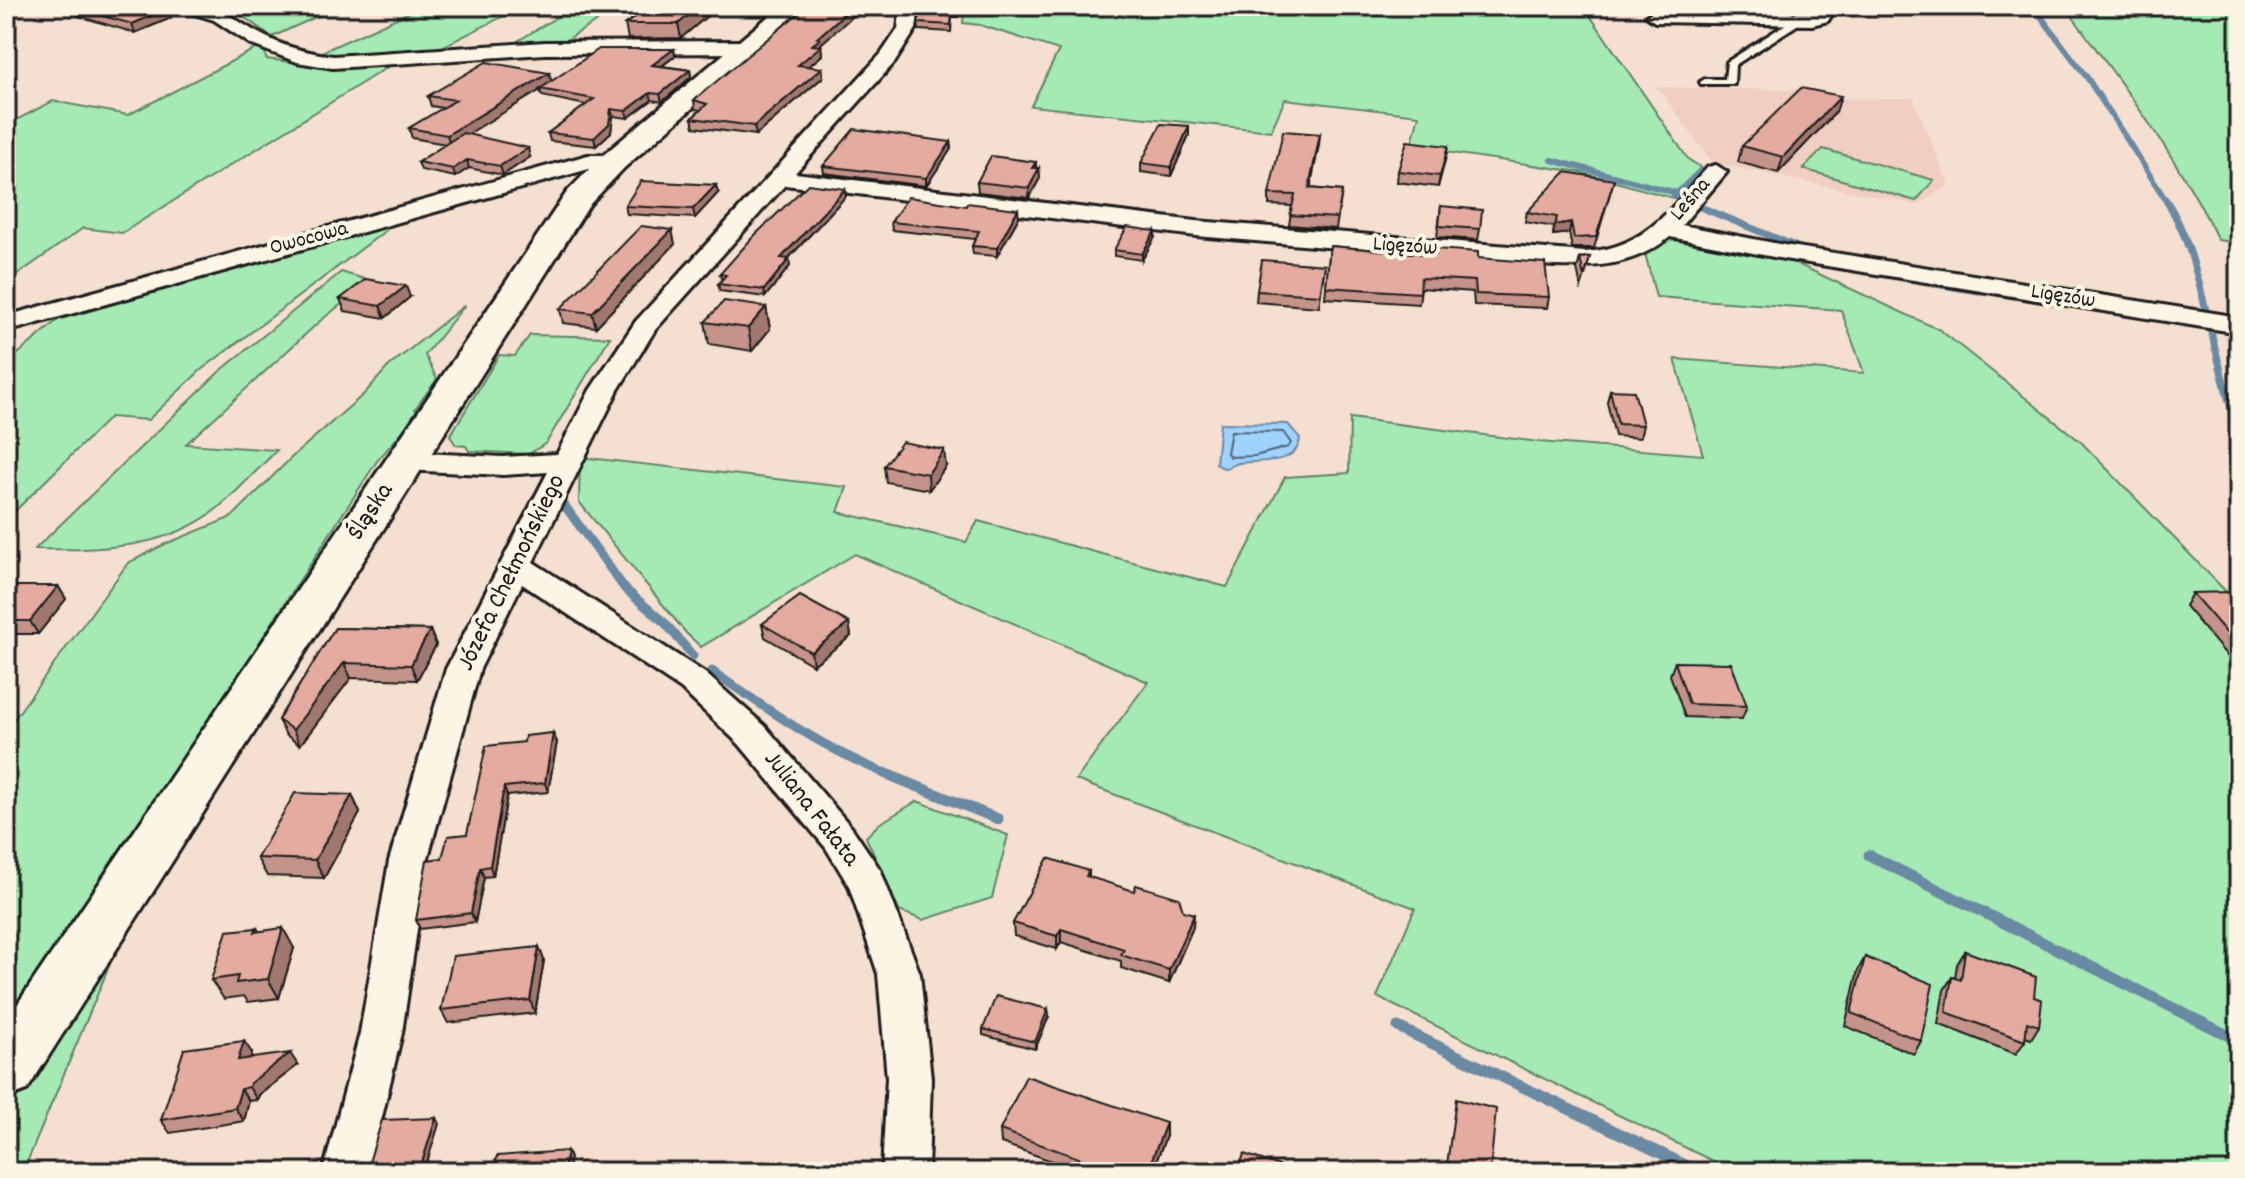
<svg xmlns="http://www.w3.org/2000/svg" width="2245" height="1178" viewBox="0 0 2245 1178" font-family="Dekko,sans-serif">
<rect width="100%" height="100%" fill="#f5dfd0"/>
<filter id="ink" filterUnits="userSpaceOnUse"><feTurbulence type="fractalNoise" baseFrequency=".0125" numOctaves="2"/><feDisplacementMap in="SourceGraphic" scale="16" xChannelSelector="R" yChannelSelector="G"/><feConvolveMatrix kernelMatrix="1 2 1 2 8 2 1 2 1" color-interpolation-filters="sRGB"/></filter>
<g filter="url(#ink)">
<path fill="#f0cfc2" d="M1657,87L1802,90L1803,99L1913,98L1949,185L1918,205L1713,163Z"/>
<path fill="#a5eab5" stroke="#608368" stroke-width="2" d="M208,6H340L272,37L235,11Z
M423,6H524L424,56H313Z
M575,6H621L560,44L503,50Z
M965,6H1579L1602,11L1591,17L1688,159L1707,172L1680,200L1580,172L1411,147L1419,115L1285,99L1271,131L1031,106L1059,50L980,25L963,23Z
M2065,6H2239V243L2218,240C2178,156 2118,80 2065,6Z
M259,47L265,52L266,59L326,66L394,63L122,233L83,228L6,283V125L53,101L128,115Z
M1823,149L1934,180L1916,201L1803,169Z
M401,219L201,370L148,420L110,417L6,520V364L72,308Z
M1673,235L1793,262L1940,330L2081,442L2239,605V1172H1735L1377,997L1415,908L1076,780L1148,682L855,554L701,647L686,633L579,502L580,457L847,487L838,512L966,542L978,521L1227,587L1285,477L1349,473L1350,418L1539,442L1703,455L1675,359L1864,373L1841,310L1656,297L1645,253Z
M341,272L371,281L320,321L186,444L277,450C258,469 239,490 219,507C168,550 98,550 35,549L218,373Z
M465,305L425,355L437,379L415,409L419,412L377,461L6,1034V730L128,563L163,545L232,517L293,456L364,394L388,367Z
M530,335L610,337L546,443L529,454L469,451L466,446L456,445L450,436L499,355L515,356Z
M917,801L1008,835L992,898L923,920L899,911L866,837L879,824Z
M136,902L23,1172H6V1104Z"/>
<path fill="#9fd2fd" stroke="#6b89a3" stroke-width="2" d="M1220,423L1288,424L1300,438C1298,466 1259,460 1239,463C1229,465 1226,473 1216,463Z"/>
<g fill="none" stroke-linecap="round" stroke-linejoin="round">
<path stroke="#506576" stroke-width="2" d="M1231,431L1283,432L1291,443L1288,447L1255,456L1230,457L1227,453Z"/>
<path stroke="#6b89a3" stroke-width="6" d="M2033,6L2088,79L2167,202
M1552,160L1677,193
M1674,196L1700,171"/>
<path stroke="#6b89a3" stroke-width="7" d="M2166,200C2188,234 2197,275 2207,314
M1698,206L1802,249
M1935,284L1979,291
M2210,328L2239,441"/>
<path stroke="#6b89a3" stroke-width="9" d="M557,495L625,589L665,623L693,656
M712,671C771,712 822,748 889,775"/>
<path stroke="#6b89a3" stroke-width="11" d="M884,773L998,819
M1869,855L2239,1041
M1398,1027L1700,1172"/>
<g stroke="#1c1c1c" stroke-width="6">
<path id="lane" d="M1793,16L1798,19L1797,25L1735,65L1734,84H1701L1700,82L1705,79H1725L1727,62L1789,22L1788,19Z"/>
</g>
<g stroke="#1c1c1c" stroke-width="6">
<path id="street" d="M178,6C229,6 225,16 266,37C287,48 310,53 333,56L545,42L747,41L757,47L747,53L545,54L333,68L297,62L252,45L214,20L181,10Z
M901,6H919L916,29L895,62L795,173L1196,221L1585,252C1646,248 1670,209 1708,167L1716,165L1727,172L1682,225L1784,245L2239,317V333L1784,259L1670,237C1630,269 1586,268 1537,265L1196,236L785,185L655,330L618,390L533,562L705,673L765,726L852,828L881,871L920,974L931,1078L928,1172H882L887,1078L878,974L849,886L826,848L739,744L681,689L522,584L480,669L427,861L402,1033L369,1172H323L360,1033L389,861L446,669L548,472L503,475L405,470L395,467L391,461L395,455L405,452L503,457L557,454L590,390L636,321L881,54L898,29Z
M1819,6H1837L1828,21L1812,25L1655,22L1646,16L1655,10L1812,13Z
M588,155H613L624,162L621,167L589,169L6,332V316Z"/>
</g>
<g stroke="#1c1c1c" stroke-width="6">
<path id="secondary" d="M781,6H809L624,168L590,204L27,1090L6,1098V1021L567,192L602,156Z"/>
</g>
<use href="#lane" fill="#fcf5e5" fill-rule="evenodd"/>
<use href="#street" fill="#fcf5e5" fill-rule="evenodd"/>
<use href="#secondary" fill="#fcf5e5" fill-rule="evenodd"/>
</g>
<path fill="#c4938a" stroke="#1c1c1c" stroke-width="2" d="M653,6H719L681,38L628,39L625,24Z
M923,6H958V17H952L951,32L919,30L918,23Z
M74,8L171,18L135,33L78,16Z
M821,44L822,55L808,67L823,77L756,135L694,127L692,118L700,110L695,109L694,100Z
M674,49L675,56L662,66L690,70L691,77L662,102L652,100L628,118L613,116L611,132L596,146L550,141L548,133L586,105L542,96L540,90L467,134L530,157L503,175L469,168L455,177L421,170L418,162L446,144L412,138L409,128L443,108L431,106L428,96L551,81Z
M1836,112L1778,173L1738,162L1742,146Z
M1189,126V135L1171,176L1141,172V163Z
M1320,134L1310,188L1342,191L1336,229L1289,225L1292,206L1269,205V194Z
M951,142V149L926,186L824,173L823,166Z
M1448,146L1438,187L1397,182L1398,171Z
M1036,162V168H1039L1040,178L1029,198L978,192L977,182Z
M1614,180L1594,248H1572L1569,233L1553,235L1554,227L1525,222L1527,212Z
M845,189L846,196L788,259L790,266L765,297L720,291L718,284L722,280L720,274Z
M718,193L695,218L627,214L625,206Z
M1441,206L1480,229L1478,240L1437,237Z
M1019,217L997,256L973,254L972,246L975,239L892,230L891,222Z
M1155,237L1142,260L1114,256V250Z
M675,244L596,327L563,323L560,309Z
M1330,246L1478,258L1549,297L1547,308L1474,305L1473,292L1421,288L1419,304L1325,298Z
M1590,257L1587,269L1581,288L1577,269L1580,258Z
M1325,265L1319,307L1256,302L1257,291Z
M410,297L385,318L345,311L340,299Z
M766,307L770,329L752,351L709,344L705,322Z
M1610,390L1643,425L1640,438L1615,436L1607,402Z
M884,466H946L929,490L886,482Z
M6,586H58L66,599L38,634H6Z
M2192,593L2239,600V657H2228L2185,606Z
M849,623L851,636L813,665L765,637L762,624Z
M335,628L430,630L436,645L417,680L351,678L300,745L286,735L278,720Z
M1675,662L1747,706L1742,719L1685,717L1670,675Z
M524,742H557L548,792L507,796L493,876L484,877L475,922L420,929L416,920L442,858L467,834Z
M352,795L360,813L324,878L267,876L257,858Z
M1089,871V877L1183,911L1193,927L1169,983L1121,968V961L1061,942L1057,949L1014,936L1013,923Z
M257,928L259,931L294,948L279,998L248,1002L244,996L224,999L211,980Z
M539,947L544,960L535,1013L448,1023L441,1010Z
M1965,951L2034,997L2039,1026L2031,1039L2025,1037V1041L2016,1054L1938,1024L1944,990L1952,977L1955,978L1957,964Z
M1865,957L1921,1041L1914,1054L1845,1026L1858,970Z
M1048,1009L1049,1016L1035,1049L983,1035V1029Z
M252,1053L251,1058L298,1065L259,1095L257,1100L249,1101L244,1121L170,1133L161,1120Z
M1000,1130L1166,1136L1152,1172H1083L1001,1143Z"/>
<path fill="#a07870" stroke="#1c1c1c" stroke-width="2" d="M700,6H719L681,38L678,24Z
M853,6H864L821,44L822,55L799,74L798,65L817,38Z
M168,9L171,18L135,33L132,24Z
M674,49L675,56L653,72L652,65Z
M822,68L823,77L756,135L754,126Z
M690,70L691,77L662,102L660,94Z
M549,73L552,83L450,145L447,135Z
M650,93L652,100L628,118L626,111Z
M1841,96L1836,112L1778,173L1783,157Z
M611,109L613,116L611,132L596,146L594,138Z
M1189,126V135L1171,176V167Z
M1320,134L1319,145L1308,199L1309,188Z
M951,142V149L926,186V178Z
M1448,146L1446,157L1438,187L1440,176Z
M528,148L530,157L503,175L500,166Z
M467,160L469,168L455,177L453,169Z
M1039,168L1040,178L1029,198V188Z
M716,185L718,193L695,218L693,209Z
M845,189L846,196L782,265L781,258Z
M1018,209L1019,217L997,256V248Z
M1571,222L1569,233L1553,235L1555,225Z
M672,230L675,244L596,327L592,313Z
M1155,231V237L1142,260V254Z
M789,259L790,266L765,297L764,290Z
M406,286L410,297L385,318L380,306Z
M766,307L770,329L752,351L748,328Z
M944,450L946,466L929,490L928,474Z
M58,586L66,599L38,634L30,621Z
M849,623L851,636L813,665L811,652Z
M430,630L436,645L417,680L411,665Z
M344,663L351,678L300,745L293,730Z
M553,733L557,742L548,792L545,783Z
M504,787L507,796L493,876L490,866Z
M352,795L360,813L324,878L315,860Z
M480,868L484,877L475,922L471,913Z
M1194,914L1193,927L1169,983V970Z
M283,928L294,948L279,998L268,979Z
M1061,929V942L1057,949V936Z
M539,947L544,960L535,1013L530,1000Z
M1048,1009L1049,1016L1035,1049V1042Z
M244,1041L252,1053L247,1072L238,1060Z
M290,1053L298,1065L259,1095L257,1100L249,1087L250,1083Z
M241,1089L249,1101L244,1121L235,1108Z
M436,1118L439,1124L424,1172H419Z
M1166,1123V1136L1152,1172H1147Z
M567,1151L570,1158L567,1172H563Z"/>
<path fill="#e4aba0" stroke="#1c1c1c" stroke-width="2" d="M79,6H156L168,9L132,24L74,8Z
M653,6H700L678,24H625Z
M807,6H853L817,38L820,39L812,45L821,46L798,65L822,68L754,126L692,118L707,104L694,100Z
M923,6H957V10H952L951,25L918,23Z
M599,49H674L652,65L690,70L660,94L650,93L626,111L611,109L609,124L594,138L548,133L594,99L540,89Z
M486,62L549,73L447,135L409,128L456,100L428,96Z
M1801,88L1841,96L1783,157L1742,146Z
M1161,124L1189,126L1171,167L1141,163Z
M854,129L951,142L926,178L823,166Z
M1283,131L1320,134L1309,188L1342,191L1337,218L1290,215L1295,195L1269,194Z
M463,133L528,148L500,166L467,160L453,169L418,162Z
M1407,141L1448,146L1440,176L1398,171Z
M991,156L1036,162L1032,168H1039L1029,188L977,182Z
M1565,172L1614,180L1596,237L1574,238L1571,222L1555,225L1557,217L1527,212Z
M641,181L716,185L693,209L625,206Z
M808,184L845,189L781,258L789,259L764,290L718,284L726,275L720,274L754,236Z
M908,197L966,206L967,203L1018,209L997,248L972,246L979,231L891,222Z
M1441,206L1482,210L1480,229L1439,226Z
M641,226L672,230L592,313L560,309Z
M1127,227L1155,231L1142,254L1114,250Z
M1330,246L1436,255V249L1478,252V258L1545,263L1549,297L1476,294L1475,281L1421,278L1420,293L1326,287Z
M1590,257L1584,277L1580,258Z
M1262,260L1325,265L1320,295L1257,291Z
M366,279L406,286L380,306L340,299Z
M724,301L766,307L748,328L705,322Z
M1610,390L1634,391L1643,425L1618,424Z
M902,442L944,450L928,474L884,466Z
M6,586H58L30,621H6Z
M2232,592L2239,600V644H2236L2192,593Z
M800,596L849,623L811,652L762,624Z
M335,628L430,630L411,665L344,663L293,730L278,720Z
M1675,662L1731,663L1747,706L1689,704Z
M553,733L545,783L504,787L490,866L480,868L471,913L416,920L427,860L442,858L448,836L467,834L486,746L524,742L525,736Z
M295,793L352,795L315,860L257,858Z
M1048,858L1089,871L1086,876L1134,891L1136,885L1179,898L1183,911L1194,914L1169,970L1121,955L1124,949L1061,929L1057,936L1013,923Z
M257,928L255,932L283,928L268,979L236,983L238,976L211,980L227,931Z
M539,947L530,1000L441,1010L453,956Z
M1965,951L2036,977L2034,997L2042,1000L2039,1026L2027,1022L2025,1041L1946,1012L1952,977L1961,980Z
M1865,957L1933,984L1921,1041L1851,1013Z
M996,996L1048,1009L1035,1042L983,1029Z
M244,1041L238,1060L290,1053L250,1083L249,1087L241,1089L235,1108L161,1120L184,1049Z
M1026,1076L1166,1123L1147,1172H1118L1000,1130Z
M1456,1099L1496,1109L1490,1172H1446Z
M436,1118L419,1172H366L382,1120Z
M567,1151L563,1172H493L497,1156Z
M1244,1154L1298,1172H1238Z"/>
</g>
<g text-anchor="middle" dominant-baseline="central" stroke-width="8" stroke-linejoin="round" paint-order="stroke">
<g font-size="22" fill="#1c1c1c" stroke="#fcf5e5">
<text transform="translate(1691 200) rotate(-49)">Leśna</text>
<text transform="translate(309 239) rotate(-15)">Owocowa</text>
<text transform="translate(1405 247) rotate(4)">Ligęzów</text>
<text transform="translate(2063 297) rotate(9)">Ligęzów</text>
</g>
<g font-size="26" fill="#1c1c1c" stroke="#fcf5e5">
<text transform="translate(371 512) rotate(-57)">Śląska</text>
<text transform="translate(512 573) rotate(-64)">Józefa Chełmońskiego</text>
<text transform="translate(811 809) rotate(52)">Juliana Fałata</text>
</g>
</g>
<rect width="2245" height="1178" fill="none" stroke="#fcf5e5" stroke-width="32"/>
<rect x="16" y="16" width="2213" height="1146" fill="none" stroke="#1c1c1c" stroke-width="3" filter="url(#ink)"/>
</svg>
